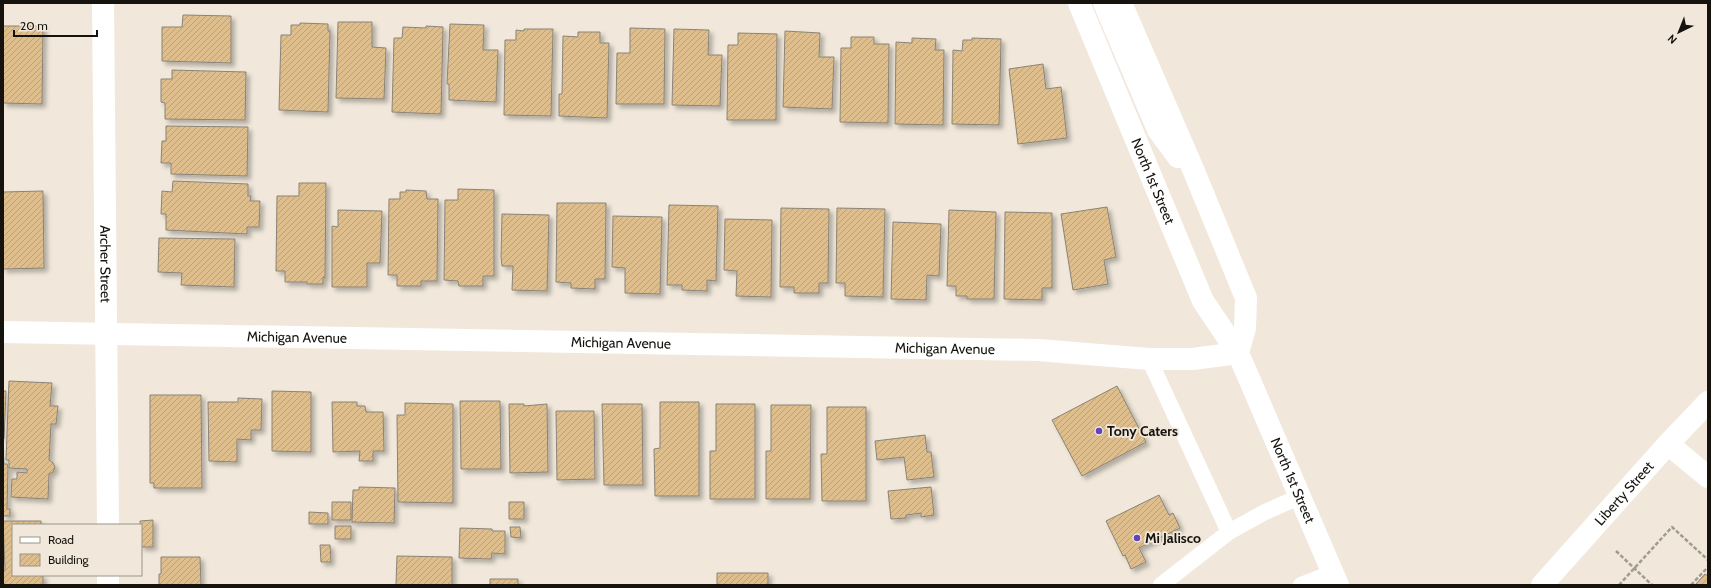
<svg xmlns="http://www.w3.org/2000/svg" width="1711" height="588" viewBox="0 0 1711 588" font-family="Cabin,sans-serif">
<defs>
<pattern id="building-hatch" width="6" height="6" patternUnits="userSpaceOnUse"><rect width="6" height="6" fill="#ddbe8c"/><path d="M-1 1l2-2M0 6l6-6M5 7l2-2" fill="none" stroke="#bda278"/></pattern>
<filter id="shadow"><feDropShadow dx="3.5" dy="3.5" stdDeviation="2" flood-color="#0004"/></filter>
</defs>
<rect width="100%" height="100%" fill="#f1e8db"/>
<path fill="url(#building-hatch)" stroke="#8b8377" filter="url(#shadow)" d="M183,15L231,16V63L162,61V27H182Z
M338,22H372V47L386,48L384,99L336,98Z
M300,23L328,24V31H330L328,112L279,110L281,35H291V25H300Z
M450,24L484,25L483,50H498L496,102L449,100V84H447Z
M3,26H43L42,104L3,103Z
M426,26L443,27L441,114L392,112L394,38H402L403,27L426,28Z
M630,28L665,29L664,104H616L617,53H630Z
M524,29H553L551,116L504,115L505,40H516V30L524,31Z
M674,29L709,30L708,55H722L720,106L672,105Z
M785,31L820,33L819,57H834L832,109L783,107Z
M578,32H600V43H609L607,118L559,116V94H562L563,36L578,37Z
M738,33L777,34L776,120H727L728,45H738Z
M851,37H874V44H889L888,123L840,122L841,48H851Z
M912,38L936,39L935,50H944L943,125L895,124L896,42L912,43Z
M972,38L1001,39L999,125L952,124L953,50L962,51L963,40H972Z
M1043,64L1046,89L1061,87L1067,138L1018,144L1009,69Z
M172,70L246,72L245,120L165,119V103L161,102V79H172Z
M166,126L248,127L247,176L171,174V163H161L162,141H166Z
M173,181L248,184V196H251L250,201H260L259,227H247V234L166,230V214H161L162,191L172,192Z
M299,183H326L325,278L323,277V284H307V282H285V271H276L277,196H299Z
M458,189L494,190V276H483V286H459L458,281L444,280L445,200H458Z
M406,190L426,191L427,199H438L437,281H421V286H397V275H388L389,199H400V192H406Z
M43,191L44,268L3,269V192Z
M557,203H606L605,279H595V289L571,288V283L556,282Z
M669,205L718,206L716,281L707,280V291L682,290V285H667Z
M1107,207L1116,257L1104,260L1108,284L1073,290L1061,214Z
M781,208L829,209L828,283H819V293H794V287H780Z
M837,208L885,209L883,297L845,296V283H836Z
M338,210L382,211L380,263H367V287H332V226L338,227Z
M949,210L996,212L994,299H967V296H956V286H947Z
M1005,212L1052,213V288H1042V300L1004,299Z
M502,214L549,215L547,291L512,290L513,266H502L501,257Z
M613,216L662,217L660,294L625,293V268L612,267Z
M725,219L772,220L771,297L736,296L737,271L724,270Z
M893,222L941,224L939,276L927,275L926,300L891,299Z
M159,238L235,239L234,287L181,285L182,273L158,272Z
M9,381L52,383L50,406H58L56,424H51L49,460L53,463L55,467L53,472L49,474L48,499L11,497L12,479H17V472L27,473V469L9,468V460H6Z
M1117,386L1146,442L1082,476L1052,420Z
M3,391H6L4,439H3Z
M272,391L311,392V452L272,451Z
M150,395H201L202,488H154V483H150Z
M238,398L262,399L261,430H251V440L237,439V462L209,461L208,402H238Z
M460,401H500L501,469H461Z
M332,402H357V406H365L366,412H383L384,451H373V461H359L360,451L333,452Z
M660,402H699V496H655L654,449L660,448Z
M405,403L453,404V503L398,502L397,415H405Z
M509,404H524V406L547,404L548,472L510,473Z
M602,404H642L643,485H604Z
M716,404H755V499H710V451H716Z
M771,405H811L810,499H766V451H771Z
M827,407H866V501H822L821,454H827Z
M556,411H594L595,479L557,480Z
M925,435L927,452H931L934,477L907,480L904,457L877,460L875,441Z
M3,445L4,464H7L8,467L7,509H10V516H3Z
M359,487L395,488L394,523L352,522L353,490H359Z
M931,487L934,515L921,517V513L906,515V518L891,519L888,491Z
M1159,495L1169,515L1173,513L1180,528L1139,548L1146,562L1131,569L1125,555L1123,556L1106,521Z
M332,502H351V520H332Z
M509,502H524V519H509Z
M309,512L328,513V524H309Z
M153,520V547H141L140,521Z
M3,521H41V525H13V575H43V585H3V570H5Z
M335,526H351V539H335Z
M510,527H520L521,538L511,537Z
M460,528L492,529V531H505V554L492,553L491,559L459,558Z
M320,545H330L331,562H321Z
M397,556L452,557V585H396Z
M161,557H200L201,585H159V574H161Z
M717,573H768V585H717Z
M1705,574L1708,576V585H1695Z
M490,579H518V585H490Z"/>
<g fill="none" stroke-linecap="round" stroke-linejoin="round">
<path stroke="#a29b91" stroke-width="2.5" stroke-dasharray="4 2" stroke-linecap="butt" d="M1616,551L1652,585
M1619,585L1672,527L1708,560
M1691,585L1708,567"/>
<path stroke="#fff" stroke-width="16" d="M1149,359L1229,532
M1161,585L1229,532L1265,512L1299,497
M1301,585L1332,573"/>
<g stroke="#fff" stroke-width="22">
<path id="s1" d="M103,3L108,525"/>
<path id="s2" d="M3,332L1038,350L1149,359H1193L1238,353"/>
<path d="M1668,444L1708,477"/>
<path d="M108,575V585"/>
<path id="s3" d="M1542,585L1668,444L1708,402"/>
</g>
<g stroke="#fff" stroke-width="22">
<path id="s4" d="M1079,3L1203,301L1238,353L1338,585"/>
<path d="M1104,3L1158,130L1178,157"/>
<path d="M1121,3L1193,169L1246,298L1245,328L1238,353"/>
</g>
</g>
<g fill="#6143bc" stroke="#f1e8db" stroke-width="1.5">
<circle cx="1099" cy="431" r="4"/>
<circle cx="1137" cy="538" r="4"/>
</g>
<g text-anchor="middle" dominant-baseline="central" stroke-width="3.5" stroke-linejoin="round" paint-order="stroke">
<g font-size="14" fill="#16130f" stroke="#f1e8db">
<text stroke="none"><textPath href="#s4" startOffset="193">North 1st Street</textPath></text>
<text stroke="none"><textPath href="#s1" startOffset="261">Archer Street</textPath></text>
<text stroke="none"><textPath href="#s2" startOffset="294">Michigan Avenue</textPath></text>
<text stroke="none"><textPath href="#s2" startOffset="618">Michigan Avenue</textPath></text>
<text stroke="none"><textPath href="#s2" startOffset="942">Michigan Avenue</textPath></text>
<text stroke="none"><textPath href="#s4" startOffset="524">North 1st Street</textPath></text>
<text stroke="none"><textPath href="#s3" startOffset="123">Liberty Street</textPath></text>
</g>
<g font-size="14" font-weight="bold" fill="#16130f" stroke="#f1e8db" text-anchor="start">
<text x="1107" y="431">Tony Caters</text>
<text x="1145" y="538">Mi Jalisco</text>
</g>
</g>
<rect width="1711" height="588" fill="none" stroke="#16130f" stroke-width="8"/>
<rect x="12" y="524" width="130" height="52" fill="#f1e8db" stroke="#999389"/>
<rect x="20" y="537" width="20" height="6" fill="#ffffff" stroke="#999389"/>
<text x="48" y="544" font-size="12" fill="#16130f">Road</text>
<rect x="20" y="554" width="20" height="12" fill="url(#building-hatch)" stroke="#999389"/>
<text x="48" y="564" font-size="12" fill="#16130f">Building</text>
<g transform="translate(1679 32) rotate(223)" stroke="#f1e8db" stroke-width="3" paint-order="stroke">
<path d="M0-3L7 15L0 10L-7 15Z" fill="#16130f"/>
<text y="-6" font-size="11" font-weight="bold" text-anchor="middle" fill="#16130f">N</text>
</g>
<path d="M14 30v6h83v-6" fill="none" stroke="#16130f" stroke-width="2"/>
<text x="20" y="30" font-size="12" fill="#16130f" stroke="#f1e8db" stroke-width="3" paint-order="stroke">20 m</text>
</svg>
